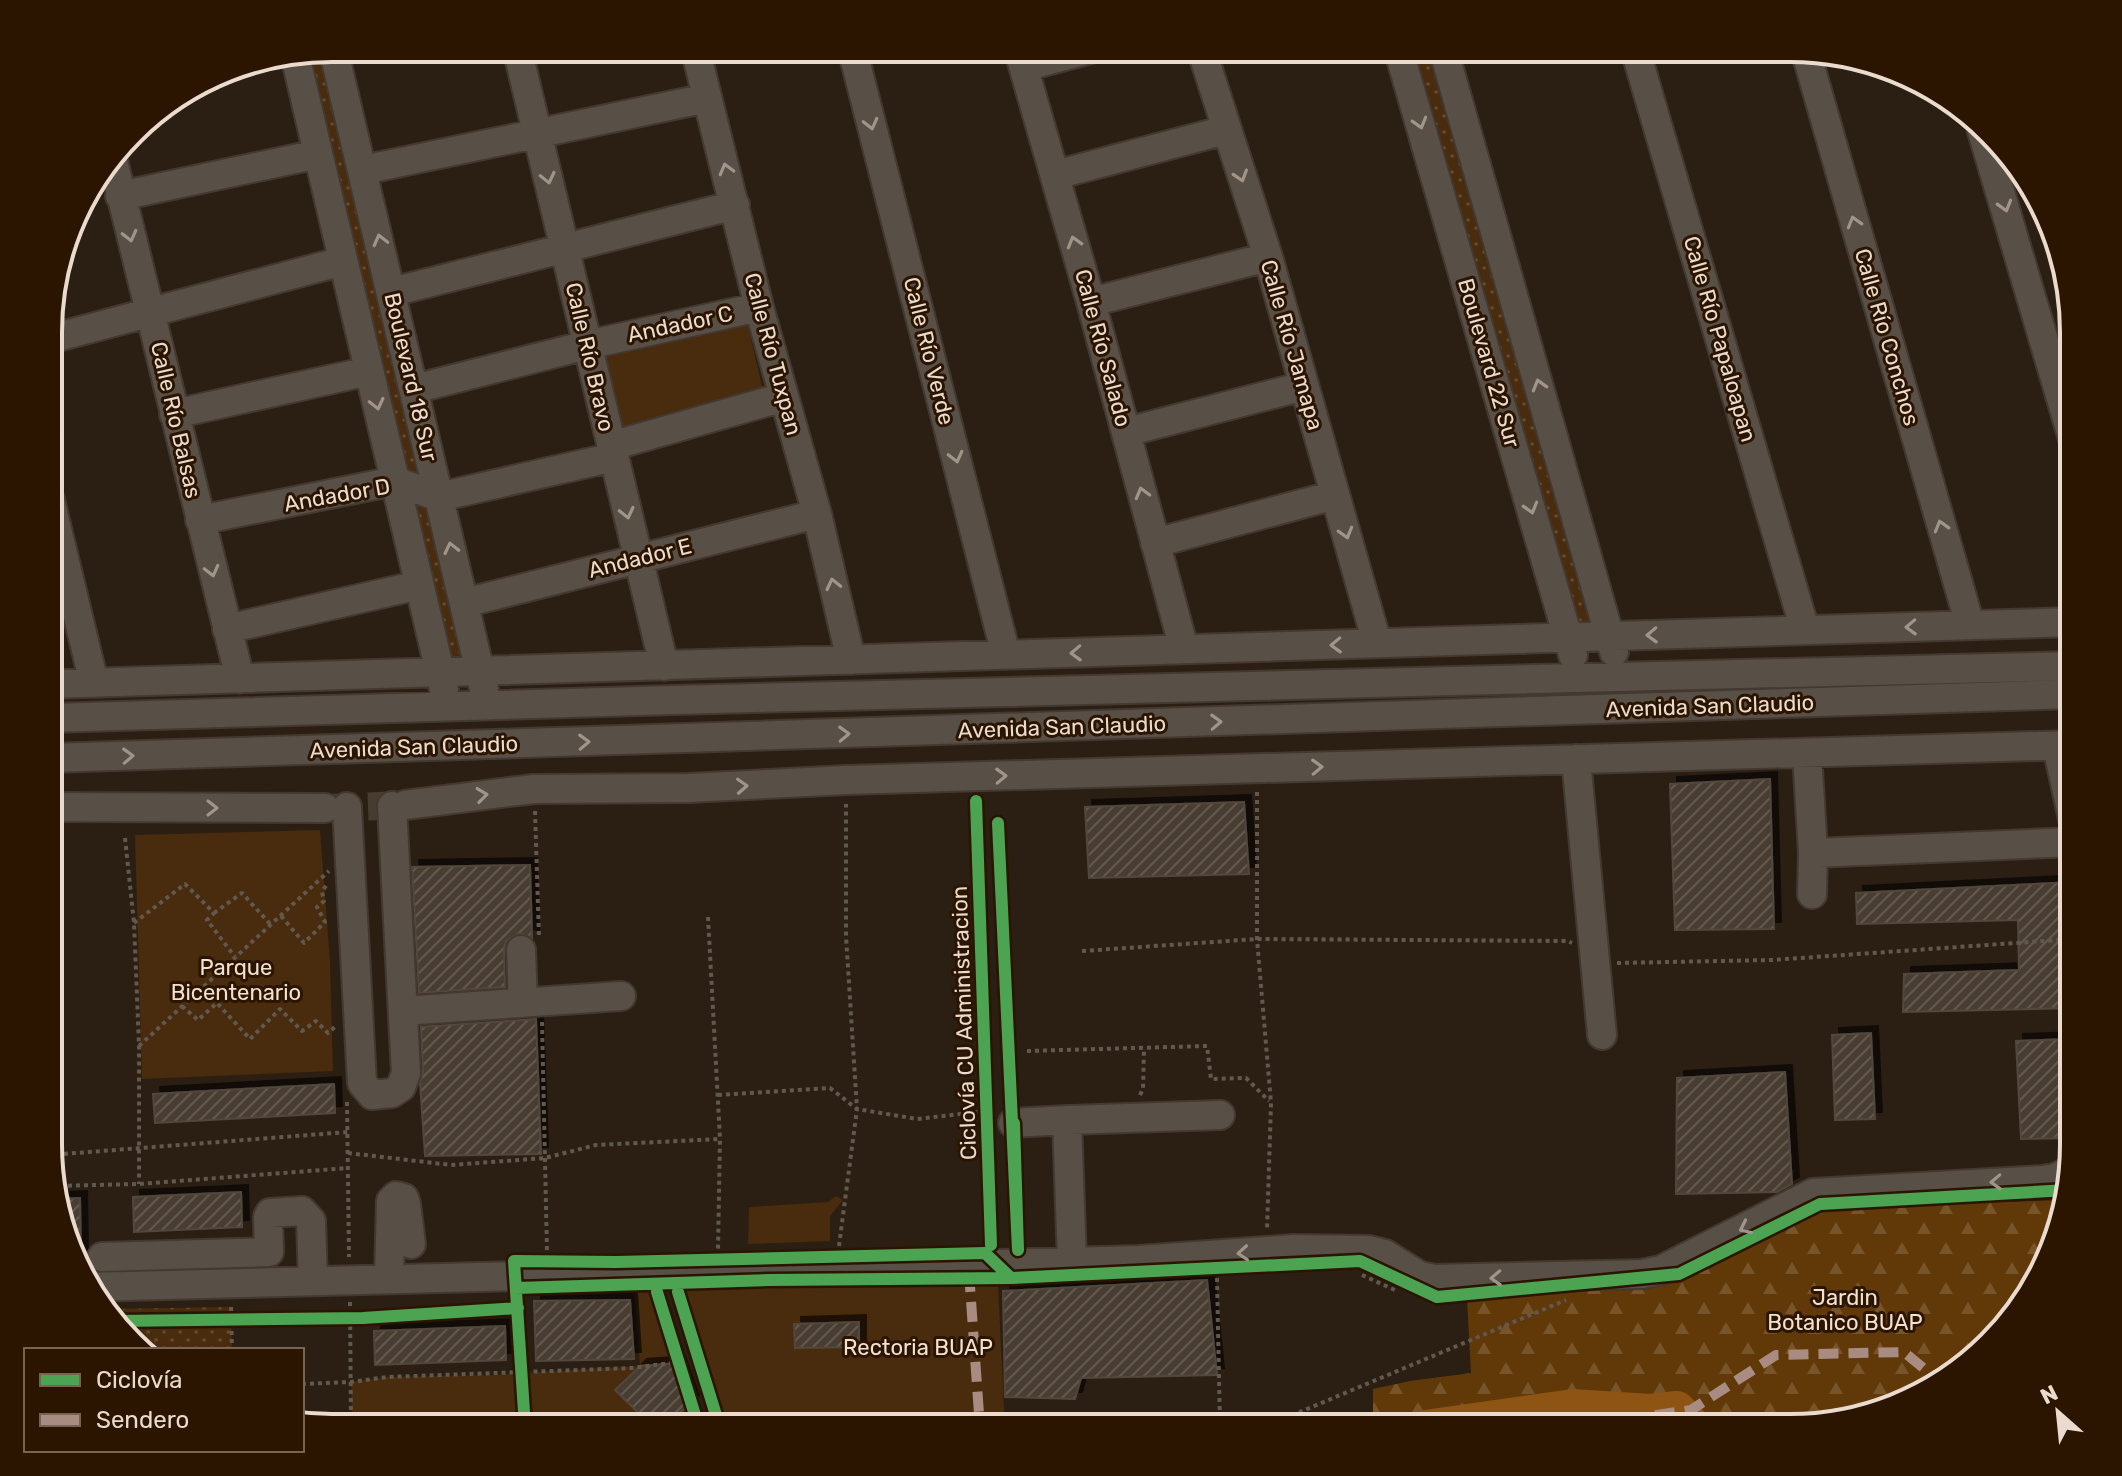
<svg xmlns="http://www.w3.org/2000/svg" width="2122" height="1476" viewBox="0 0 2122 1476" font-family="Rubik,sans-serif">
<defs>
<pattern id="grass-dots" width="8" height="8" patternUnits="userSpaceOnUse" patternTransform="scale(2)"><rect width="8" height="8" fill="#492b0d"/><path d="M2 2h.1M6 6h.1" fill="none" stroke="#63492f" stroke-width="1.8" stroke-linecap="round"/></pattern>
<pattern id="forest-firs" width="22" height="20" patternUnits="userSpaceOnUse" patternTransform="scale(2)"><rect width="22" height="20" fill="#613807"/><path d="M5 1l3.5 6h-7zM16 11l3.5 6h-7z" fill="#78542a"/></pattern>
<pattern id="building-hatch" width="6" height="6" patternUnits="userSpaceOnUse" patternTransform="scale(2)"><rect width="6" height="6" fill="#483e33"/><path d="M-1 1l2-2M0 6l6-6M5 7l2-2" fill="none" stroke="#63594f"/></pattern>
<filter id="shadow"><feDropShadow dx="7" dy="-7" stdDeviation="0" flood-color="#0009"/></filter>
</defs>
<rect width="100%" height="100%" fill="#2b1f13"/>
<path fill="url(#grass-dots)" d="M332,48L480,671L440,672L294,56Z
M1400,48H1443L1610,636L1568,638Z
M231,1307L232,1350H142L107,1309Z"/>
<path fill="url(#forest-firs)" d="M2066,1200L2059,1235L2016,1316L1916,1398L1790,1428H1373V1389L1410,1381L1471,1373L1467,1298L1692,1277L1820,1208Z"/>
<path fill="#492b0d" d="M745,313L766,403L619,439L597,349Z
M320,830L330,962L333,1071L142,1079L135,835Z
M836,1196L843,1200L830,1216V1241L748,1244L749,1207L828,1202Z
M997,1264L1005,1428H719L672,1272Z
M651,1272L700,1428L352,1427L351,1382L387,1377L493,1375L640,1366L633,1273Z"/>
<g fill="none" stroke-linecap="round" stroke-linejoin="round">
<path stroke="#8d5413" stroke-width="36" d="M1425,1428L1573,1407L1650,1412L1677,1409L1695,1428"/>
</g>
<path fill="url(#building-hatch)" stroke="#52473d" stroke-width="2" filter="url(#shadow)" d="M1770,779L1774,929L1675,930L1670,784Z
M1244,802L1249,874L1089,878L1085,807Z
M530,865L532,938L520,933L506,941L504,951L505,987L419,993L412,867Z
M2073,882V1008L1903,1012L1904,974L2019,970L2018,920L1857,924L1856,893Z
M536,1019L541,1154L425,1156L420,1083L423,1072L421,1027Z
M1871,1033L1875,1119L1835,1120L1832,1035Z
M2067,1039L2071,1138L2021,1139L2016,1041Z
M1785,1072L1792,1184L1777,1192L1676,1194L1677,1078Z
M334,1084L335,1113L155,1123L153,1094Z
M241,1192L242,1227L134,1232L133,1197Z
M80,1198L81,1261H78L57,1199Z
M1207,1280L1217,1375L1081,1378L1075,1399L1005,1397L1003,1291Z
M630,1300L634,1359L536,1361L534,1301Z
M859,1322V1347L795,1348L794,1324Z
M505,1326L506,1360L375,1365L374,1331Z
M678,1363L692,1402L663,1428H654L615,1390L640,1366Z"/>
<g fill="none" stroke-linecap="round" stroke-linejoin="round">
<path stroke="#483b2f" stroke-width="28" stroke-dasharray="28 14" stroke-linecap="butt" d="M326,808L405,805"/>
<g stroke="#433931" stroke-width="32">
<path id="minor" d="M333,48L484,689
M517,48L664,666
M695,48L759,307L817,514L851,660
M852,48L1006,655
M1018,48L1091,302L1184,649
M1201,48L1268,257L1377,643
M1398,48L1573,655
M1443,48L1614,652
M1635,49L1805,630
M1805,49L1970,625
M295,55L444,689
M1024,67L1094,48
M1982,131L2073,439
M113,161L240,679
M363,170L707,98
M1055,175L1226,130
M120,196L318,154
M392,292L735,205
M1091,302L1268,257
M50,339L343,261
M414,389L587,345L759,307
M174,414L369,371
M1126,432L1304,386
M611,446L784,397
M50,500L94,683
M200,520L395,481L439,497L614,457
M1155,543L1335,495
M464,603L817,514
M227,629L419,585
M50,684L2073,622
M50,718L674,700L2073,666
M2057,746L2073,819
M1807,753L1813,853L1812,894
M50,758L2073,694
M1576,759L1602,1035
M405,805L534,789L688,788L846,780L2073,745
M50,807L325,808
M347,807L362,1083L372,1095L392,1093L401,1087L406,1073L392,806
M1813,853L2073,842
M521,950L523,1003
M403,1011L621,996
M1013,1123L1067,1120
M102,1257L269,1252L268,1217L270,1213L302,1211L311,1221L313,1281
M1072,1262L1067,1120L1220,1115
M389,1279L391,1201L396,1196L404,1198L406,1204L411,1244
M87,1287L997,1264L1138,1260L1294,1249L1369,1250L1385,1254L1420,1276L1434,1279L1642,1274L1661,1270L1813,1193L2043,1180L2055,1178L2072,1170"/>
</g>
<path stroke="#61584f" stroke-width="4" stroke-dasharray="4 4" stroke-linecap="butt" d="M1257,792V939L1271,1103L1267,1230
M535,811L539,938
M125,838L134,923L139,1046V1184
M214,913L242,893L271,925
M281,916L304,943L325,922L317,907L324,901L322,892L327,884
M708,917L720,1139L718,1249
M134,923L185,884L214,913L207,920L235,957
M1082,951L1257,939L1567,941L1572,943
M1617,963L1772,960L2073,939
M182,1006L198,1020L217,1003L250,1039L280,1009L302,1031L316,1021L328,1033L336,1026
M542,1022L547,1252
M139,1046L329,871
M1027,1051L1207,1046L1211,1079L1246,1078L1269,1101
M718,1095L830,1088L857,1109L917,1119L995,1110
M1140,1095L1143,1089L1144,1049
M347,1102L349,1257
M348,1153L451,1165L545,1158L596,1145L720,1139
M51,1181L50,1155L348,1132
M52,1186L139,1184L348,1168
M839,1246L857,1109L846,936V804
M1362,1275L1397,1291
M1217,1278L1220,1428
M658,1294L700,1428
M679,1296L720,1428
M350,1302L351,1427
M231,1307L232,1350
M302,1384L351,1382L387,1377L632,1368L679,1362
M1262,1428L1566,1300"/>
<use href="#minor" stroke="#584f46" stroke-width="28"/>
<path stroke="#a88b81" stroke-width="10" stroke-dasharray="20 10" stroke-linecap="butt" d="M969,1272L980,1428
M1566,1428L1691,1410L1776,1355L1904,1352L1938,1380"/>
<g stroke="#2b1501" stroke-width="17">
<path id="cycleway" d="M976,801L991,1245
M998,823L1018,1250L1014,1123
M516,1288L769,1280L1011,1278L1360,1261L1437,1297L1679,1274L1820,1204L2068,1190
M657,1292L699,1428
M678,1292L720,1428
M117,1321L363,1318L518,1308
M525,1427L514,1261L616,1262L985,1253L1011,1278"/>
</g>
<use href="#cycleway" stroke="#4ca352" stroke-width="12"/>
</g>
<defs><path id="oneway-chevron" d="M-2-3.5L2.5 0L-2 3.5" fill="none" stroke-width="1.6" stroke-linecap="round" stroke-linejoin="round" transform="scale(2)"/></defs>
<g stroke="#a1958a">
<use href="#oneway-chevron" transform="translate(1420 123) rotate(74)"/>
<use href="#oneway-chevron" transform="translate(871 124) rotate(76)"/>
<use href="#oneway-chevron" transform="translate(726 169) rotate(-105)"/>
<use href="#oneway-chevron" transform="translate(1241 176) rotate(72)"/>
<use href="#oneway-chevron" transform="translate(548 178) rotate(77)"/>
<use href="#oneway-chevron" transform="translate(2005 206) rotate(74)"/>
<use href="#oneway-chevron" transform="translate(1854 222) rotate(-106)"/>
<use href="#oneway-chevron" transform="translate(130 236) rotate(76)"/>
<use href="#oneway-chevron" transform="translate(380 240) rotate(-104)"/>
<use href="#oneway-chevron" transform="translate(1074 242) rotate(-106)"/>
<use href="#oneway-chevron" transform="translate(1539 385) rotate(-106)"/>
<use href="#oneway-chevron" transform="translate(377 404) rotate(77)"/>
<use href="#oneway-chevron" transform="translate(956 457) rotate(76)"/>
<use href="#oneway-chevron" transform="translate(1142 493) rotate(-105)"/>
<use href="#oneway-chevron" transform="translate(1531 508) rotate(74)"/>
<use href="#oneway-chevron" transform="translate(627 513) rotate(77)"/>
<use href="#oneway-chevron" transform="translate(1941 526) rotate(-106)"/>
<use href="#oneway-chevron" transform="translate(1346 533) rotate(74)"/>
<use href="#oneway-chevron" transform="translate(451 548) rotate(-103)"/>
<use href="#oneway-chevron" transform="translate(212 571) rotate(76)"/>
<use href="#oneway-chevron" transform="translate(833 584) rotate(-103)"/>
<use href="#oneway-chevron" transform="translate(1911 627) rotate(178)"/>
<use href="#oneway-chevron" transform="translate(1652 635) rotate(178)"/>
<use href="#oneway-chevron" transform="translate(1336 645) rotate(178)"/>
<use href="#oneway-chevron" transform="translate(1076 653) rotate(178)"/>
<use href="#oneway-chevron" transform="translate(1216 722) rotate(-2)"/>
<use href="#oneway-chevron" transform="translate(844 734) rotate(-2)"/>
<use href="#oneway-chevron" transform="translate(584 742) rotate(-2)"/>
<use href="#oneway-chevron" transform="translate(128 756) rotate(-2)"/>
<use href="#oneway-chevron" transform="translate(1317 767) rotate(-2)"/>
<use href="#oneway-chevron" transform="translate(1001 776) rotate(-2)"/>
<use href="#oneway-chevron" transform="translate(742 786) rotate(-3)"/>
<use href="#oneway-chevron" transform="translate(482 795) rotate(-7)"/>
<use href="#oneway-chevron" transform="translate(212 808)"/>
<use href="#oneway-chevron" transform="translate(1996 1182) rotate(178)"/>
<use href="#oneway-chevron" transform="translate(1745 1228) rotate(154)"/>
<use href="#oneway-chevron" transform="translate(1243 1253) rotate(176)"/>
<use href="#oneway-chevron" transform="translate(1496 1278) rotate(178)"/>
</g>
<g text-anchor="middle" dominant-baseline="central" stroke-width="6" stroke-linejoin="round" paint-order="stroke">
<g font-size="22" fill="#eadbce" stroke="#2b1501">
<text transform="translate(680 324) rotate(-12)">Andador C</text>
<text transform="translate(1887 337) rotate(74)">Calle Río Conchos</text>
<text transform="translate(1720 339) rotate(74)">Calle Río Papaloapan</text>
<text transform="translate(1292 345) rotate(74)">Calle Río Jamapa</text>
<text transform="translate(1103 348) rotate(75)">Calle Río Salado</text>
<text transform="translate(929 351) rotate(76)">Calle Río Verde</text>
<text transform="translate(773 354) rotate(75)">Calle Río Tuxpan</text>
<text transform="translate(590 357) rotate(77)">Calle Río Bravo</text>
<text transform="translate(1489 363) rotate(74)">Boulevard 22 Sur</text>
<text transform="translate(411 377) rotate(77)">Boulevard 18 Sur</text>
<text transform="translate(176 420) rotate(77)">Calle Río Balsas</text>
<text transform="translate(337 495) rotate(-10)">Andador D</text>
<text transform="translate(640 558) rotate(-14)">Andador E</text>
<text transform="translate(1710 706) rotate(-2)">Avenida San Claudio</text>
<text transform="translate(1062 727) rotate(-2)">Avenida San Claudio</text>
<text transform="translate(414 747) rotate(-2)">Avenida San Claudio</text>
<text transform="translate(964 1023) rotate(-92)">Ciclovía CU Administracion</text>
</g>
<g font-size="22" fill="#f2e0d1" stroke="#2b1501">
<text x="236" y="967">Parque<tspan x="236" dy="25">Bicentenario</tspan></text>
<text x="1845" y="1297">Jardin<tspan x="1845" dy="25">Botanico BUAP</tspan></text>
<text x="918" y="1347">Rectoria BUAP</text>
</g>
</g>
<path d="M0 0H2122V1476H0ZM332 62H1790A270 270 0 0 1 2060 332V1144A270 270 0 0 1 1790 1414H332A270 270 0 0 1 62 1144V332A270 270 0 0 1 332 62Z" fill="#2b1501" fill-rule="evenodd"/>
<path fill="none" stroke="#eadbce" stroke-width="4" d="M332 62H1790A270 270 0 0 1 2060 332V1144A270 270 0 0 1 1790 1414H332A270 270 0 0 1 62 1144V332A270 270 0 0 1 332 62Z"/>
<rect x="24" y="1348" width="280" height="104" fill="#2b1501" stroke="#776453" stroke-width="2"/>
<rect x="40" y="1374" width="40" height="12" fill="#4ca352" stroke="#776453" stroke-width="2"/>
<text x="96" y="1388" font-size="24" fill="#eadbce">Ciclovía</text>
<rect x="40" y="1414" width="40" height="12" fill="#a88b81" stroke="#776453" stroke-width="2"/>
<text x="96" y="1428" font-size="24" fill="#eadbce">Sendero</text>
<g transform="translate(2058 1412) rotate(333)" stroke="#2b1501" stroke-width="6" paint-order="stroke">
<path d="M0-6L14 30L0 20L-14 30Z" fill="#eadbce"/>
<text y="-12" font-size="22" font-weight="bold" text-anchor="middle" fill="#eadbce">N</text>
</g>
</svg>
